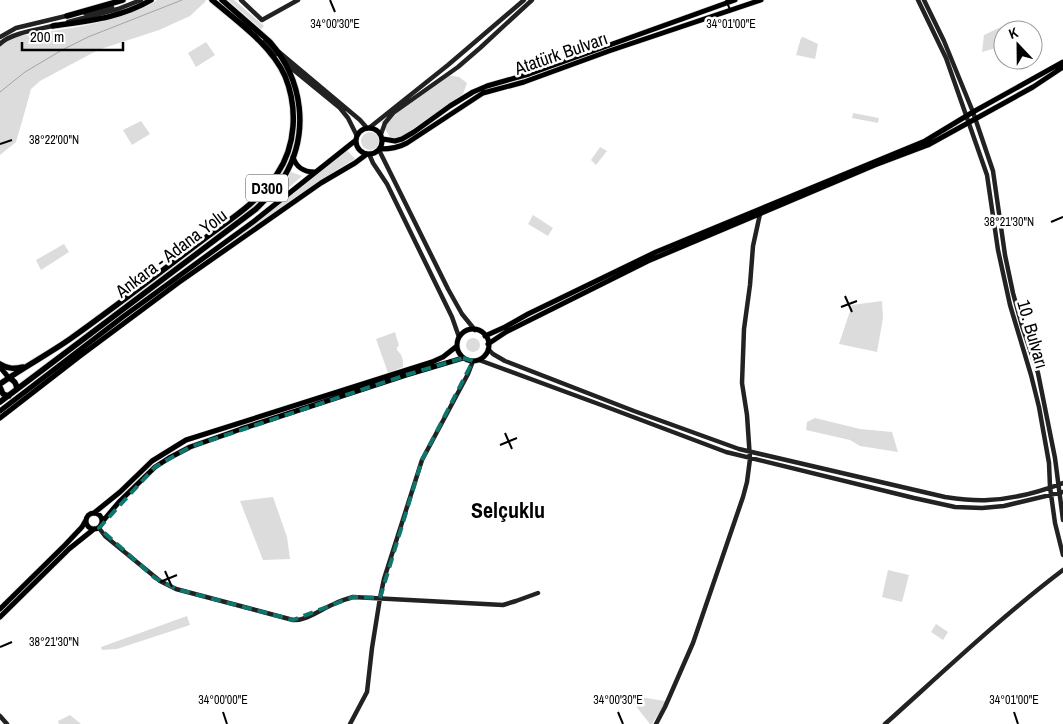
<svg xmlns="http://www.w3.org/2000/svg" width="1063" height="724" viewBox="0 0 1063 724" font-family="'Archivo Narrow',sans-serif">
<rect width="100%" height="100%" fill="#fff"/>
<path fill="#dcdcdc" d="M157,0H205L206,1L190,16L159,30L98,50L40,81L31,89L25,111L16,142L0,155V47L7,40L14,37C51,31 89,27 125,15C136,11 148,7 157,0Z
M228,0H234L264,26L261,29Z
M1001,27L1003,32V46L982,52L984,35Z
M803,37L818,44L815,59L796,55L801,38Z
M206,42L215,55L196,67L188,53Z
M447,75L459,77L467,83L463,94L400,138L392,141L381,122L440,77Z
M853,113L879,118L878,123L852,118Z
M141,121L150,134L132,145L123,130Z
M361 141a9 9 0 1 1 18 0a9 9 0 1 1-18 0Z
M600,147L607,151L596,165L591,160Z
M346,149L355,159L332,173L231,243L230,241C270,212 310,183 346,149Z
M282,171L285,172L262,203L212,239L211,238L235,220L257,202Z
M291,172L302,176L278,197L277,196Z
M533,215L553,228L548,236L528,224Z
M64,244L69,252L41,270L36,260Z
M882,301L883,318L877,352L839,344L852,305Z
M395,332L399,346L397,347V350C403,356 403,359 403,367L388,373L376,339Z
M466 345a7 7 0 1 1 14 0a7 7 0 1 1-14 0Z
M815,418L860,429L892,432L898,452L860,446L850,440L806,430L807,422Z
M273,497L287,537L290,559L263,560L240,501Z
M888,570L909,575L902,602L882,597Z
M187,616L190,625L117,649L102,650L101,647Z
M936,624L948,632L943,640L931,632Z
M633,696L665,701V704L652,724H650L631,700L630,697Z
M70,715L81,724H59L58,721Z"/>
<g fill="none" stroke-linecap="round" stroke-linejoin="round">
<path stroke="#a3a3a3" stroke-width="1" d="M0,92L25,72L62,50L88,37L182,0"/>
<g stroke="#dbdbdb" stroke-width="6">
<path id="primary" d="M356 141a13 13 0 1 1 26 0a13 13 0 1 1-26 0Z
M383,139L395,141L402,139L414,132L450,106L473,92L487,86L529,74L579,56L735,0
M380,149C391,149 398,148 407,143L483,93L524,82L609,51L761,0
M293,157C296,167 304,172 314,172
M457 345a16 16 0 1 1 32 0a16 16 0 1 1-32 0Z
M485,336L505,327L528,314L656,252L925,141L973,112L1063,62
M488,344L506,332L648,261L875,165L928,145L1033,87L1063,67
M0,367L9,378
M0,411L124,316L253,222L356,140
M0,418L80,356L178,283L321,183L355,163L367,154
M86 521a8 8 0 1 1 16 0a8 8 0 1 1-16 0Z
M94,513L120,492L152,461L186,440L432,362L443,357L457,346
M103,521L119,502L155,467L169,458L190,447L241,429L406,375L463,358
M0,609L65,545L82,527L86,520
M0,617L69,549L94,529"/>
</g>
<g stroke="#dbdbdb" stroke-width="7">
<path id="highway" d="M67,16L123,0
M53,26C87,21 121,18 151,0
M0,364C8,369 14,369 23,367
M9,378C15,381 16,383 17,389
M0,384C22,368 47,355 70,339C115,307 159,273 204,239C229,220 259,202 277,174C296,146 298,108 285,76C271,45 238,22 212,0
M0,387L3,394L9,396
M0,402L256,209C266,199 276,189 284,177C310,133 303,80 270,42L222,0"/>
</g>
<path stroke="#222" stroke-width="4.5" d="M241,0L262,20L298,0
M918,0L946,58L987,175L998,250L1010,305L1031,375L1039,407L1049,463L1050,487L1055,523L1063,555
M924,0L944,41L973,112L993,171L1005,255L1013,293L1022,326L1038,373L1055,458L1063,520
M85,13L112,7
M68,22L118,9L141,0
M0,37L16,28L70,15
M264,42L276,54
M0,44C10,33 41,29 56,25
M279,52L360,120L367,128
M285,63L340,108L348,118L357,136
M369,128L448,65L524,0
M381,134L385,123L393,113L458,67L480,48L532,0
M379,150L448,289L462,314L475,330
M369,154L373,163L387,184L452,317L459,337
M488,349L493,354L505,361L634,411L739,449L945,497C959,499 973,501 988,500C1013,499 1039,492 1063,483
M479,360L604,406L726,452L914,498L955,507L982,508L1004,506L1063,492
M99,528L105,536L160,581L176,589L293,620C307,621 321,609 334,604C340,601 346,599 353,597L503,605L516,601L538,593
M0,716L7,724
M350,724L367,692L372,648L380,598L384,579L422,460L468,374L473,361
M656,724L665,707L693,643L743,497L747,482L750,459L747,415L742,383L744,329L750,285L753,246L760,214
M885,724C943,672 1001,617 1063,570"/>
<use href="#primary" stroke="#000" stroke-width="5"/>
<use href="#highway" stroke="#000" stroke-width="5.5"/>
</g>
<path fill="none" stroke="#0f766e" stroke-width="4" stroke-dasharray="10 6" stroke-linejoin="round" d="M463,358L473,361L422,460L380,598L353,597L293,620L176,589L155,578L99,528L155,467L190,447L406,375Z"/>
<path fill="none" stroke="#000" stroke-width="2" d="M330,0L335,12M726,0L731,12M0,144L12,140M1051,222L1063,217M845,296L852,312M841,307L857,301M505,433L512,449M500,445L517,438M165,571L172,587M160,582L177,575M0,647L12,642M223,712L227,724M618,712L623,724M1014,712L1018,724"/>
<g text-anchor="middle" dominant-baseline="central" stroke-width="5" stroke-linejoin="round" paint-order="stroke">
<rect fill="#fff" stroke="#4c4c4c" stroke-width="1" x="246" y="174.5" width="42" height="27" rx="4"/>
<g font-size="16" font-weight="bold" fill="#000">
<text x="267" y="188">D300</text>
</g>
<g font-size="18" fill="#000" stroke="#fff">
<text transform="translate(561 53) rotate(-19)">Atatürk Bulvarı</text>
<text transform="translate(171 253) rotate(-37)">Ankara - Adana Yolu</text>
<text transform="translate(1033 334) rotate(74)">10. Bulvarı</text>
</g>
<g font-size="22" font-weight="bold" fill="#000" stroke="#fff">
<text x="508" y="510">Selçuklu</text>
</g>
</g>
<g font-size="12" text-anchor="middle" fill="#000" stroke="#fff" stroke-width="5" stroke-linejoin="round" paint-order="stroke">
<text x="335" y="28">34°00'30"E</text>
<text x="731" y="28">34°01'00"E</text>
<text x="54" y="144">38°22'00"N</text>
<text x="1009" y="226">38°21'30"N</text>
<text x="54" y="646">38°21'30"N</text>
<text x="223" y="704">34°00'00"E</text>
<text x="618" y="704">34°00'30"E</text>
<text x="1014" y="704">34°01'00"E</text>
</g>
<g transform="translate(1018 45) rotate(338)"><circle r="24" fill="#ffffff" stroke="#999999"/>
<path d="M0-4L9 19L0 12L-9 19Z" fill="#000000"/>
<text y="-8" font-size="14" font-weight="bold" text-anchor="middle" fill="#000000">K</text>
</g>
<path d="M22 42v8h101v-8" fill="none" stroke="#000000" stroke-width="2.5"/>
<text x="30" y="42" font-size="15" fill="#000000" stroke="#ffffff" stroke-width="4" paint-order="stroke">200 m</text>
</svg>
